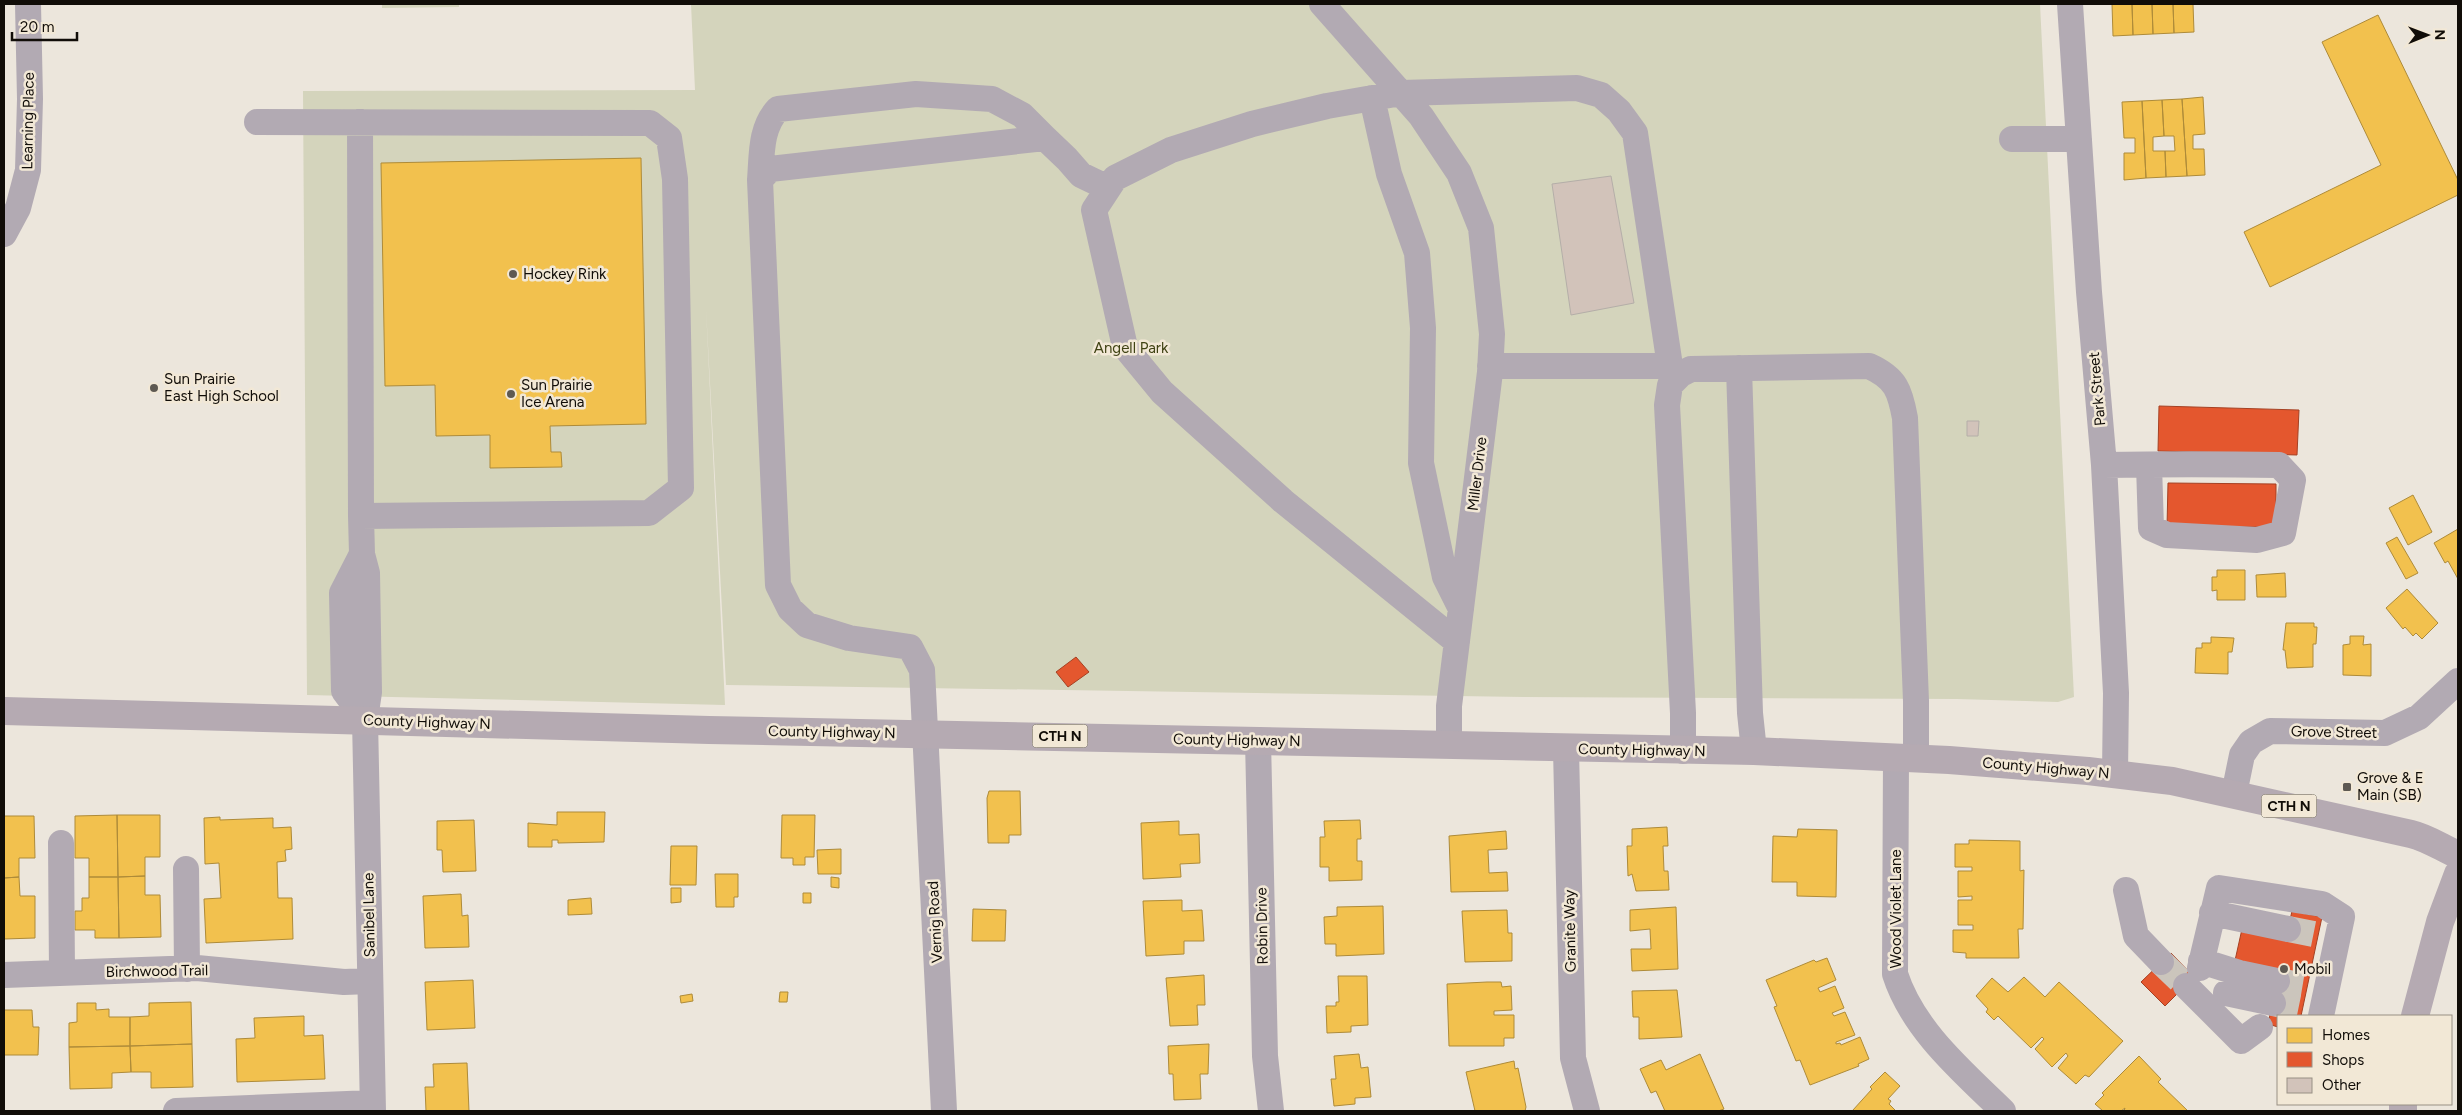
<svg xmlns="http://www.w3.org/2000/svg" width="2462" height="1115" viewBox="0 0 2462 1115" font-family="Figtree,sans-serif">
<rect width="100%" height="100%" fill="#ece6dc"/>
<path fill="#d4d4bc" d="M382,4H459V7L382,8Z
M691,4H2040L2074,697L2058,702L1957,699L1524,697L726,685L706,308L725,705L307,695L303,91L695,90Z"/>
<path fill="#f2c14e" stroke="#ae8b39" d="M2112,4H2132L2133,35L2113,36Z
M2132,4H2152L2153,34L2133,35Z
M2152,4H2173L2174,33L2153,34Z
M2173,4H2193L2194,32L2174,33Z
M2378,15L2458,180V195L2270,287L2244,232L2381,165L2322,42Z
M2203,97L2205,134L2193,135V149H2204L2205,175L2187,176L2182,99Z
M2182,99L2187,176L2166,177L2165,151H2175L2174,136H2164L2162,100Z
M2162,100L2164,136L2153,137V151H2165L2166,177L2146,178L2142,101Z
M2142,101L2146,178L2124,180V153H2135V138H2124L2122,102Z
M641,158L646,424L550,426L551,452H561L562,467L490,468V435L436,436L435,385L385,386L381,163Z
M2413,495L2432,532L2408,545L2389,508Z
M2458,529V579L2448,561L2445,563L2434,543Z
M2397,537L2418,573L2406,579L2386,543Z
M2217,570H2245V600H2217V590L2212,591V577H2217Z
M2285,573L2286,597H2257L2256,575Z
M2407,589L2438,623L2422,639L2416,633L2413,636L2405,627L2403,629L2386,608Z
M2286,623H2314V627H2317L2316,644H2313V667L2287,668L2285,650H2283Z
M2350,636H2364L2363,645L2371,644V676L2343,675V645L2350,644Z
M2211,637L2234,638L2232,652H2228V674L2195,673L2196,648H2202V643H2211Z
M989,791H1020L1021,835H1009V843H988L987,798Z
M557,812H605L604,842L558,843V840H552V847H528V823L557,825Z
M117,815L118,877H89V858H75V816Z
M117,815H160V857H145V876L118,877Z
M782,815H815L814,857H805V865H793V858H781Z
M4,816H34L35,858H19V877L4,878Z
M220,817V820L273,818V828L291,827L292,849L285,850L286,861L277,862L278,898H292L293,939L206,943L204,899L221,898L219,863L205,864L204,818Z
M474,820L476,871L443,872L442,850H437V821Z
M1360,820L1361,839H1357V861H1362V880L1329,881V867H1320V837H1325L1324,821Z
M1179,821V835L1199,834L1200,863L1180,864L1181,877L1143,879L1141,823Z
M1667,827L1668,846H1663L1664,871H1668L1669,890L1636,891L1632,874L1628,876L1627,846H1632V829Z
M1798,829L1837,830L1836,897L1797,896V882H1772L1773,836L1797,837Z
M1506,831L1507,849L1488,850L1489,873L1507,872L1508,891L1451,892L1449,836Z
M1969,840L2020,841V871L2024,870L2023,929H2018L2019,958H1966V953L1953,952V930H1973V925H1958V900H1972V896L1958,897V871H1972V867H1955V844H1969Z
M671,846H697L696,885H670Z
M841,849V874H818L817,850Z
M715,874H738V897H734V907H716Z
M145,876V895H160L161,937L119,938L118,877Z
M19,877L20,896H35V938L4,939V878Z
M89,877H118L119,938H95V930H75V911H82V898H89Z
M831,877L839,878V888L831,887Z
M671,888H681V902L671,903Z
M803,893H811V903H803Z
M461,894L462,916L468,915L469,947L425,948L423,896Z
M591,898L592,914L568,915V900Z
M1182,900V911L1202,910L1204,941H1184V954L1146,956L1143,901Z
M1383,906L1384,954L1336,956V944H1325L1324,917L1337,916V907Z
M1676,907L1678,969L1632,971L1631,949H1651L1650,929L1630,931V910Z
M973,909L1006,910L1005,941H972Z
M1507,910L1508,933H1512V961L1465,962L1462,911Z
M1827,958L1836,980L1818,988L1820,992L1835,986L1844,1008L1832,1013L1834,1016L1845,1012L1855,1035L1836,1042V1044L1840,1043L1841,1045L1860,1037L1869,1059L1858,1064L1859,1066L1810,1085L1800,1060L1796,1061L1774,1007L1777,1006L1766,980L1814,960L1816,962Z
M1204,975L1205,1005H1197L1198,1025L1170,1026L1166,978Z
M1338,976H1367L1368,1025L1351,1026V1032L1327,1033L1326,1006H1336V1002H1339Z
M2024,977L2045,997L2059,982L2123,1041L2089,1077L2085,1075L2076,1084L2058,1068L2068,1056L2066,1053L2052,1067L2035,1049L2044,1039L2042,1037L2031,1048L1998,1016L1994,1020L1986,1012L1988,1009L1976,996L1992,978L2008,992Z
M473,980L475,1028L427,1030L425,982Z
M1487,982H1501L1502,987L1511,986L1512,1010L1494,1011V1015H1514V1038H1504V1046H1449L1447,984Z
M1677,990L1682,1037L1639,1039V1017H1633L1632,991Z
M780,992H788L787,1002H779Z
M692,994L693,1001L681,1003L680,996Z
M191,1002L192,1044L130,1046V1017L149,1016V1003Z
M77,1003H96V1010L109,1009V1017H130V1046L69,1047V1023L77,1022Z
M4,1010H32L33,1027H39L38,1055H4Z
M304,1016V1036L323,1035L325,1079L237,1082L236,1039L255,1038L254,1018Z
M192,1044L193,1087L151,1088V1072H131L130,1046Z
M1209,1044L1208,1074H1200L1201,1099L1174,1100L1173,1074H1169L1168,1046Z
M130,1046L131,1072L112,1073V1088L70,1089L69,1047Z
M1359,1054L1361,1068L1368,1067L1371,1097L1355,1098V1104L1334,1106L1331,1079H1336L1334,1056Z
M1700,1054L1724,1109L1718,1111H1665L1656,1091L1651,1093L1640,1069L1661,1060L1666,1070Z
M2139,1056L2161,1079L2158,1082L2188,1111H2124L2125,1108L2121,1111H2103L2095,1104L2104,1095L2102,1093Z
M1514,1061L1515,1069L1518,1068L1526,1107L1525,1111H1475L1466,1072Z
M467,1063L469,1111H426L425,1087H434L433,1064Z
M1885,1072L1900,1086L1888,1099L1891,1101L1889,1104L1896,1111H1854L1853,1110L1872,1089L1870,1087Z"/>
<path fill="#e4572e" stroke="#a54123" d="M2159,406L2299,410L2297,455L2158,451Z
M2168,483L2276,484V527H2167Z
M1076,657L1089,672L1068,687L1056,672Z
M2292,911L2322,917L2301,1016H2278V1027L2268,1024L2279,974L2234,965L2242,929H2288Z
M2171,953L2194,977L2165,1006L2141,982Z"/>
<path fill="#d2c3ba" stroke="#b4aea8" d="M1611,176L1634,303L1571,315L1552,184Z
M1967,421H1979L1978,436H1967Z"/>
<g fill="none" stroke-linecap="round" stroke-linejoin="round">
<path stroke="#cbc5bc" stroke-width="26" stroke-dasharray="26 13" stroke-linecap="butt" d="M2288,929L2318,935
M2161,962L2186,986
M2277,981L2307,986
M2273,1003L2302,1009"/>
<path stroke="#b2aab3" stroke-width="26" d="M1322,4L1421,116L1459,173L1481,228L1492,334L1490,372L1449,706V745
M2070,4L2089,292L2104,465L2116,693L2115,774
M1372,98L1389,174L1417,253L1423,328L1421,463L1445,577L1461,609
M257,122L650,123L669,138L675,179L681,488L649,513L361,516
M360,122L361,516L362,554L367,573L369,692L365,719L373,1111
M2012,139H2079
M760,180C762,155 760,128 778,109L916,94L992,99L1022,115L1045,138
M4,234L18,208L28,170L30,99L28,4
M1739,368L1750,713L1754,751
M2104,465C2162,464 2221,464 2279,465L2293,480L2283,533L2257,540L2167,535L2151,528L2149,465
M362,554L342,593L344,691L365,719
M1457,642L1283,501L1162,392L1125,347L1094,210L1115,178L1171,150L1252,124L1327,106L1401,93L1577,88L1601,95L1619,111L1635,133L1670,366H1490
M1258,740L1265,1056L1271,1111
M1566,749L1573,1058L1587,1111
M1683,751V713L1667,405L1670,385L1681,374L1691,369L1869,366C1896,378 1900,391 1905,418L1916,701V759
M1896,757L1895,974C1913,1030 1962,1071 2003,1111
M2234,794L2242,755L2251,742L2270,731L2385,733L2419,717L2458,681
M61,843L62,973
M186,869L187,969
M2126,890L2136,936L2161,962
M2212,913L2288,929
M2201,961L2239,973L2277,981
M2200,968L2219,888L2322,904L2342,917L2321,1016
M4,975L197,968L344,982L370,981
M2186,986L2241,1041L2260,1027
M2226,993L2273,1003
M176,1111L372,1103
M944,1111L922,670L910,647L849,638L807,625L790,609L778,585L760,180L770,169L1045,138L1067,159L1081,175L1108,188"/>
<path stroke="#b5aab2" stroke-width="28" d="M4,711L709,730L1754,751L1949,760L2088,771L2172,781L2411,834C2428,838 2442,848 2458,855
M2415,1016L2440,922L2458,874
M2403,1111V1104"/>
</g>
<g fill="#5e5952" stroke="#f2e8d6" stroke-width="2">
<circle cx="513" cy="274" r="5"/>
<circle cx="154" cy="388" r="5"/>
<circle cx="511" cy="394" r="5"/>
<rect x="2342" y="782" width="10" height="10" rx="2.5"/>
<circle cx="2284" cy="969" r="5"/>
</g>
<g text-anchor="middle" dominant-baseline="central" stroke-width="5" stroke-linejoin="round" paint-order="stroke">
<g fill="#f2e8d6" stroke="#544f46" stroke-width="1">
<rect x="1032.5" y="724.5" width="55" height="23" rx="4"/>
<rect x="2261.5" y="794.5" width="55" height="23" rx="4"/>
</g>
<g font-size="14" font-weight="bold" fill="#110d08">
<text x="1060" y="736">CTH N</text>
<text x="2289" y="806">CTH N</text>
</g>
<g font-size="15" fill="#110d08" stroke="#f2e8d6">
<text transform="translate(28 121) rotate(-89)">Learning Place</text>
<text transform="translate(2097 389) rotate(-95)">Park Street</text>
<text transform="translate(1477 474) rotate(-83)">Miller Drive</text>
<text transform="translate(427 722) rotate(2)">County Highway N</text>
<text transform="translate(832 732) rotate(1)">County Highway N</text>
<text transform="translate(2334 732) rotate(1)">Grove Street</text>
<text transform="translate(1237 740) rotate(1)">County Highway N</text>
<text transform="translate(1642 750) rotate(1)">County Highway N</text>
<text transform="translate(2046 768) rotate(5)">County Highway N</text>
<text transform="translate(1896 909) rotate(-90)">Wood Violet Lane</text>
<text transform="translate(369 915) rotate(-91)">Sanibel Lane</text>
<text transform="translate(935 922) rotate(-93)">Vernig Road</text>
<text transform="translate(1262 926) rotate(-91)">Robin Drive</text>
<text transform="translate(1570 931) rotate(-91)">Granite Way</text>
<text transform="translate(157 971) rotate(-1)">Birchwood Trail</text>
</g>
<g font-size="15" fill="#110d08" stroke="#f2e8d6" text-anchor="start">
<text x="523" y="274">Hockey Rink</text>
<text x="164" y="379">Sun Prairie<tspan x="164" dy="17">East High School</tspan></text>
<text x="521" y="385">Sun Prairie<tspan x="521" dy="17">Ice Arena</tspan></text>
<text x="2357" y="778">Grove &amp; E<tspan x="2357" dy="17">Main (SB)</tspan></text>
<text x="2294" y="969">Mobil</text>
</g>
<g font-size="15" fill="#404314" stroke="#f2e8d6">
<text x="1131" y="348">Angell Park</text>
</g>
</g>
<rect width="2462" height="1115" fill="none" stroke="#110d08" stroke-width="10"/>
<rect x="2277" y="1015" width="175" height="90" fill="#f2e8d6" stroke="#989084"/>
<rect x="2287" y="1028" width="25" height="15" fill="#f2c14e" stroke="#989084"/>
<text x="2322" y="1040" font-size="15" fill="#110d08">Homes</text>
<rect x="2287" y="1052" width="25" height="15" fill="#e4572e" stroke="#989084"/>
<text x="2322" y="1065" font-size="15" fill="#110d08">Shops</text>
<rect x="2287" y="1078" width="25" height="15" fill="#d2c3ba" stroke="#989084"/>
<text x="2322" y="1090" font-size="15" fill="#110d08">Other</text>
<g transform="translate(2427 35) rotate(89)" stroke="#f2e8d6" stroke-width="4" paint-order="stroke">
<path d="M0-4L9 19L0 12L-9 19Z" fill="#110d08"/>
<text y="-8" font-size="14" font-weight="bold" text-anchor="middle" fill="#110d08">N</text>
</g>
<path d="M12 32v8h65v-8" fill="none" stroke="#110d08" stroke-width="2.5"/>
<text x="20" y="32" font-size="15" fill="#110d08" stroke="#f2e8d6" stroke-width="4" paint-order="stroke">20 m</text>
</svg>
